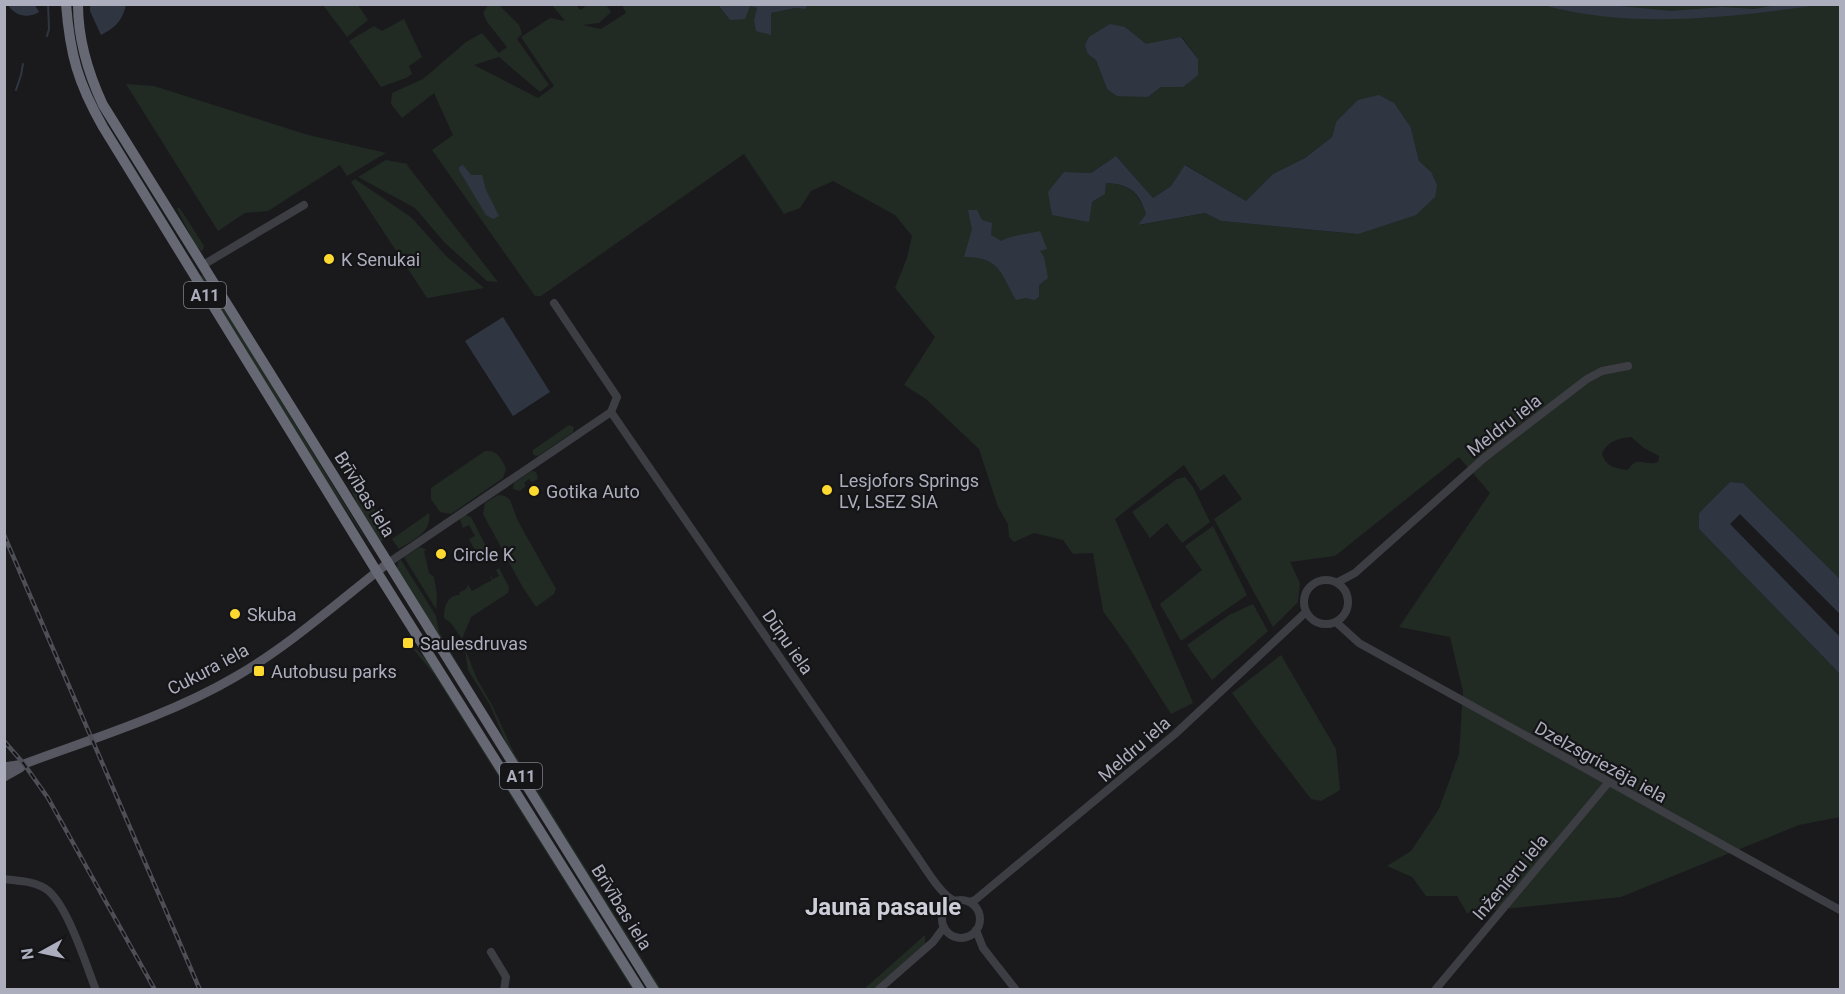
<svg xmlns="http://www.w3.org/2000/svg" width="1845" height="994" viewBox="0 0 1845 994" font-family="Roboto,sans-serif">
<rect width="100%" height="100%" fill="#1a1a1d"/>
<path fill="#212b24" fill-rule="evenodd" d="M808,4L1840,5V579L1743,483L1730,482L1699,513V529L1840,674V817L1799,825L1621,897L1467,913L1457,896H1426L1412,877L1387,866L1411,851L1439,809L1459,754L1463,691L1450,637L1399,627L1490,493L1459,457L1335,556L1290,562L1300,583L1298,602L1273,627L1214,519L1242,499L1224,474L1201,491L1184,465L1115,519L1193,703L1171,714L1128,646L1103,611L1093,553L1073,554L1063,540L1034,533L1014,542L1009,537L1008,524L998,507L979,449L926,399L904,385L935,337L895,288L907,258L912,236L895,215L833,181L811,191L800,208L784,214L744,154L541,296H535L432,150L453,135L434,93L402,118L391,104L392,93L423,79L466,42L482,33L499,53L507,47L487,22L483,13L488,5H499L519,25L522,34L517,39L549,85L540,92L499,57L474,65L538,98L554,86L521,37L550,18L565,21L552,5H576L580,10L585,7L583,5H606L611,12L599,23L583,25L601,29L626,13L622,5H718L730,20L750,6L757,8L754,20L771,35V13L795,8L805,9ZM1125,27L1146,45L1182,37L1198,59L1183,87H1161L1148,97L1107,89L1096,60ZM1336,122L1411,128L1419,161L1431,172L1358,234L1221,221L1205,213L1139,225L1146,214C1138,192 1129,184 1106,183L1105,194L1092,202L1064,172L1091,173L1116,156L1153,198L1171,186L1186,165L1246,201L1273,174L1305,158L1332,137ZM1631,437L1644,448L1659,456L1658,462C1648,466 1641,459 1634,463C1631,465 1630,468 1627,470C1614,468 1605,466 1602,453C1608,441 1619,438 1631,437Z
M323,5H358L368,20L347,37Z
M404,19L422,57L409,66L412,74L406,78L381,87L349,41L374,26L382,31Z
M126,84L154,86L308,135L386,153L347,176L340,165L268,211L245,213L218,231Z
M386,160L408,164L407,165L498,282L487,281L445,243L415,208L358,177Z
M355,179L412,218L446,256L484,288L427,298L351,182Z
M179,207L204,246L202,252L195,244L177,209Z
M200,275H204L375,554L305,448Z
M569,425L574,427L573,432L538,456L533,455V450Z
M485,451C497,450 502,458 506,469L503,478L451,514L440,512L431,499V488Z
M532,471L536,472L538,479L532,482L529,479L524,483L526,486L520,491L513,489L514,483Z
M1185,477L1193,487L1210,522L1182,543L1167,523L1150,538L1132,512L1177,479Z
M356,478L370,499L387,536L381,542L362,514L348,483Z
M498,495L505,496L510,500L518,521L556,589L554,594L536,607L522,586L483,514L485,503Z
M429,513C432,533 413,540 399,549L392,539Z
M465,515L471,517L489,552L485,560L479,558L469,539L475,536L469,525L463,528L460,519Z
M1213,526L1247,595L1181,641L1160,604L1202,570L1185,546Z
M420,547L427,550L424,551L429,573L434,577L435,583L437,596L436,609L404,557Z
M401,560L436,616L439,632L483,706L397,569L398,562Z
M499,568L509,587L508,593L471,617L462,639L451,623L444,618C444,605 448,595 460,595L459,593L466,589L468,585L472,591L492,580L489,573L493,579L499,576L496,570Z
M1253,604L1268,631L1212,680L1187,645L1229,615Z
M415,648L427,660L634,989H632L434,674L414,650Z
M465,649L477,679L492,705L514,753L661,989H658L507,745L490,705L468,670Z
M1281,655L1336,749L1340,790L1321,801L1311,799L1262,735L1232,693Z
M925,935V944L873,989L863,990Z"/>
<path fill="#2f3642" d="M1600,4L1671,11L1722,7L1754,9L1784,4L1818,5C1731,18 1629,29 1543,5Z
M8,5H35L39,12C28,19 15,16 8,5Z
M90,5V4L126,5C122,21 116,27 101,35L90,11Z
M718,5H808L805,9L795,8L771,13V35L756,31L754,20L757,8L750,6L745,19L730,20Z
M1110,24L1125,27L1146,44L1181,37L1198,59V75L1183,87H1161L1148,97L1117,96L1107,89L1096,60L1088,54L1085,45L1089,37Z
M1379,95L1394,103L1411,128L1419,161L1431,172L1437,185L1435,197L1416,215L1358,234L1221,221L1205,213L1138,225L1146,214C1139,192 1130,184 1106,183L1105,194L1092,202L1089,222L1052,215L1048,192L1064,172L1091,173L1116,156L1153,198L1171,186L1185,165L1246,201L1273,174L1305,158L1332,137L1336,122L1358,100Z
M463,165L471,175H482L486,190L499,216L493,219L486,215L459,170V167Z
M968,210H977L982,220L992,223L991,235L1001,241C1014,235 1026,234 1040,231L1047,249L1040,251L1044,257L1048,278L1039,285V297L1034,300L1026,298L1016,300C1000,272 1000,257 964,257L972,229Z
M503,317L550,392L513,416L465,341Z
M1730,482L1743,483L1840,579V614L1740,514L1730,524L1840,637V674L1699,529V513Z"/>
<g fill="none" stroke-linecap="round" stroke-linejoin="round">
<path stroke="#2f3642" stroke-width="2" d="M47,36L49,29L48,4
M16,90L21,75L23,64"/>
<path stroke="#3d3d44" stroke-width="8" d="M203,265L304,205
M611,412L914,852C923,864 942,898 956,901
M388,563L611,412L617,397L554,303
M1304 602a22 22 0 1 1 44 0a22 22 0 1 1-44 0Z
M1338,582L1355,573L1484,458L1587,379L1602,371L1628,366
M1336,622L1359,643L1840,910
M4,879C18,881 34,881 46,889C67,903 86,965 96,990
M942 919a19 19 0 1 1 38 0a19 19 0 1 1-38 0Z
M969,902L975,900L987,890L1175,734L1306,612
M976,930L983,948L1016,990
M491,952L506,977L504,990
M878,990L933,942L944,927
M1435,990L1608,783"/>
<path stroke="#575761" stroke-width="9" d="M4,767L24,764C92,739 172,714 235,677C290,645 338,602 388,563
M4,777L20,768L24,764"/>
<path stroke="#666873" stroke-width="10" d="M66,4C70,55 78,83 103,127L377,572L640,990
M78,4C78,41 88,73 103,105L654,990"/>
<g stroke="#4e4e57" stroke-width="4.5">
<path id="rail" d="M4,535L200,990
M4,741L24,764L48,798L155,990"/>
</g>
<use href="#rail" stroke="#151518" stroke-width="2" stroke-dasharray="7" stroke-linecap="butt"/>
</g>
<g fill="#feda31" stroke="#151518" stroke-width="2">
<circle cx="329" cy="259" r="6"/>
<circle cx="827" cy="490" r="6"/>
<circle cx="534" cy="491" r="6"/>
<circle cx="441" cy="554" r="6"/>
<circle cx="235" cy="614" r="6"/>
<rect x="402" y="637" width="12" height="12" rx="3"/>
<rect x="253" y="665" width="12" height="12" rx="3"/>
</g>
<g text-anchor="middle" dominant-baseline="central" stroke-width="4.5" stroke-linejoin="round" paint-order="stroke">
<g fill="#151518" stroke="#7f808c" stroke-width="1.5">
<rect x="184" y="282" width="42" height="26" rx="4.5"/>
<rect x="500" y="763" width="42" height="26" rx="4.5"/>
</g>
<g font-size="16" font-weight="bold" fill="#acaebd">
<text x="205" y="295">A11</text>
<text x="521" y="776">A11</text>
</g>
<g font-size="18" fill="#acaebd" stroke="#151518" text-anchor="start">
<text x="341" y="259">K Senukai</text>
<text x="839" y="480">Lesjofors Springs<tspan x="839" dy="21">LV, LSEZ SIA</tspan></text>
<text x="546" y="491">Gotika Auto</text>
<text x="453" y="554">Circle K</text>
<text x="247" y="614">Skuba</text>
<text x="420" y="643">Saulesdruvas</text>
<text x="271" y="671">Autobusu parks</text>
</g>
<g font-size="18" fill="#acaebd" stroke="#151518">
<text transform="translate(1504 425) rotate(-38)">Meldru iela</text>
<text transform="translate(365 494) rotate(58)">Brīvības iela</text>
<text transform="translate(788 642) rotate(55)">Dūņu iela</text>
<text transform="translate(208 669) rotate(-28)">Cukura iela</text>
<text transform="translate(1134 749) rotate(-41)">Meldru iela</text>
<text transform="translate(1601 762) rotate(29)">Dzelzsgriezēja iela</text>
<text transform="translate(1510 877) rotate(-50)">Inženieru iela</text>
<text transform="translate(622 907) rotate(58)">Brīvības iela</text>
</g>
<g font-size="24" font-weight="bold" fill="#cdced8" stroke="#151518">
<text x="883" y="907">Jaunā pasaule</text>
</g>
</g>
<rect width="1845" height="994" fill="none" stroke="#acaebd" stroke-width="12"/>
<g transform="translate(42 952) rotate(262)" stroke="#151518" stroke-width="4.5" paint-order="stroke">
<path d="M0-4.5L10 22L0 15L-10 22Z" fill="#acaebd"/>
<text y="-9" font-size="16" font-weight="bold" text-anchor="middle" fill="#acaebd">N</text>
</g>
</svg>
